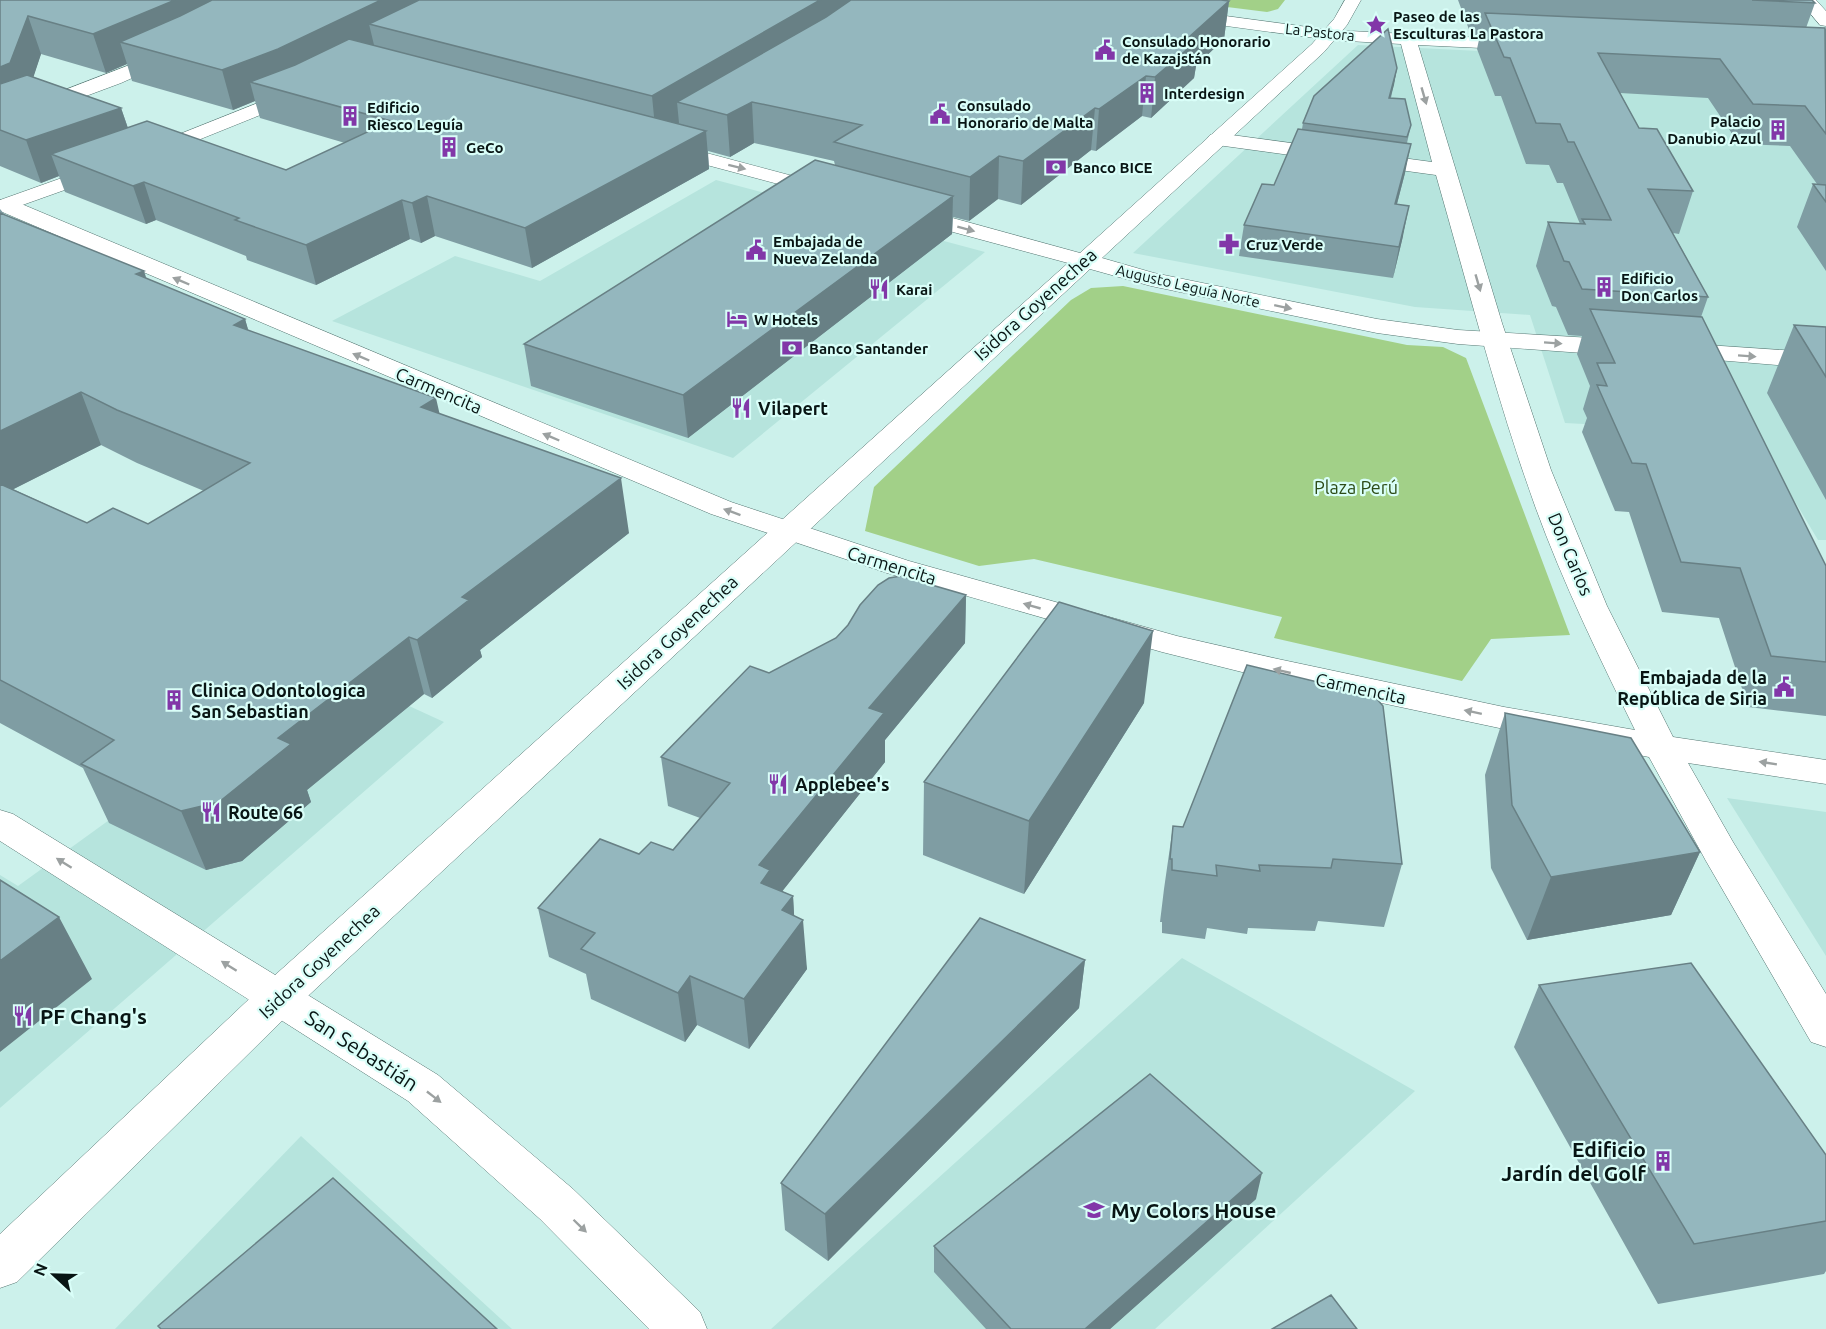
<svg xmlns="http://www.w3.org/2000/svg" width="1826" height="1329" viewBox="0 0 1826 1329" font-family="Ubuntu,sans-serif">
<rect width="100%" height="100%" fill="#ccf1eb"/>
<path fill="#b6e4dd" d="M1358,45L1826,68V540H1818L1754,433L1565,423L1530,315L1415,307L1133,253Z
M716,180L985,252L733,458L332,321L455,256L540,281Z
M322,666L444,722L0,1108V875L18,886Z
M1727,798L1826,812V956Z
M1182,958L1415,1091L1155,1329H771Z
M301,1136L512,1329H115Z"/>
<path fill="#a2d088" d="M1171,0H1285L1278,9L1267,12Z
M1123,286L1407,345L1443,347L1466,358L1570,635L1491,639L1462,681L1274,638L1282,617L1034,559L979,566L865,531L874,487L1071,300L1091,288Z"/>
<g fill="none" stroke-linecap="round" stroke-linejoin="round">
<g stroke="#547571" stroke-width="1">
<path id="street" d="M1799,0H1816L1826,11V26L1820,25Z
M1181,10L1330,30L1524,40L1530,41L1533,45L1530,49L1524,50L1418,45L1502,323L1551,470L1607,606L1673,737L1826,760V784L1688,763L1733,842L1826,994V1047L1811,1042L1706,861L1649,757L1504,729L1278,681L1162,652L887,573L711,514L0,211V200H12L731,502L909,561L1177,636L1278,659L1504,707L1635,730C1599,657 1563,583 1535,506C1496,398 1468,286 1436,175L1217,145L1210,143L1207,139L1210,135L1217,133L1432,162L1401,44L1330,40L1175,19L1173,15Z
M171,49L177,50L180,54L177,58L121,83L0,128V115Z
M0,810L13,814L438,1075L573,1189L700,1312L707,1329H649L540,1219L408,1101L0,841Z"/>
</g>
<g stroke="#547571" stroke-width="1">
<path id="secondary" d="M1345,0H1361L1347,25L1324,52L1102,258L1154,273L1377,319L1458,330L1625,340L1634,343L1638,348L1634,353L1625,356L1458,344L1377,333L1151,286L1090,269L294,1009L17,1282L0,1288V1234L264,985L1068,263L901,218L898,213L901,208L909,206L1080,253L1312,44L1334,19Z
M298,87L305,89L307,93L305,97L146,161L0,213V200L132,153Z
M665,142L834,187L838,191L834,195L827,197L658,152L655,148L658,144Z
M1677,343L1826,353V369L1668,356L1664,351L1668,346Z"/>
</g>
<use href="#street" fill="#fff" fill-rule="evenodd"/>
<use href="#secondary" fill="#fff" fill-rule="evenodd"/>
</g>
<path fill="#7f9da3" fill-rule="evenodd" d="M0,0L1229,1L1224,39L1196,66L1194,78L1151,118L1142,116L1096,151L1091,150L1021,205L998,199L969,221L953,217L952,234L688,438L531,386L524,344L835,165L834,161L754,143L730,157L708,151L709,169L532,268L435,236L421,243L410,239L316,285L247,260L246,256L156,220L146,224L65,192L59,176L41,183L0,166ZM41,54L106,73L127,64L132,81L233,110L255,101L260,118L345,143L286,170L128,128L121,108L33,77Z
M1458,0H1812L1815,3L1806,28L1826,29V271L1797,227L1813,184H1817L1790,146L1739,144L1708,98L1620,93L1639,128L1693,191L1679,234L1673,233L1708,297L1701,317L1826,566V716L1748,707L1719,618L1662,612L1629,512L1615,511L1582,432L1587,418L1583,409L1590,386L1577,354L1582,336L1568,335L1556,307L1552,306L1536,266L1548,222L1580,224L1563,183H1557L1549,165L1526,164L1501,96H1495L1477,49L1480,35H1471Z
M1397,68L1391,98L1411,125L1407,143L1405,173L1397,204L1403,236L1393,278L1239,256L1244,225L1274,185L1302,129L1303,123Z
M0,209L5,215L146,279L245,319L248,330L440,414L629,533L480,650L482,657L432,698L424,694L307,790L311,802L242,861L206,870L109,823L83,768L0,723ZM101,445L137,463L204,491L148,524L87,523L13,489Z
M1794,325L1826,327V500L1767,393Z
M966,595L965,643L885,740V762L782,891L793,896L794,916L807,969L749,1049L697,1025L685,1042L591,999L586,974L549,957L538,908L639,854L673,850L700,818L668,806L661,757L769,673Z
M1144,703L1024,894L923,855L924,782Z
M1505,713L1700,852L1671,915L1527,940L1491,868L1485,775Z
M1173,826L1402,864L1384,927L1318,921L1315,931L1248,928L1247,934L1207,928L1205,939L1162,933V922H1160L1164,889Z
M1085,960L1079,1008L828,1261L785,1230L781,1183Z
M1539,985L1826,1155V1271L1824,1274L1658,1304L1514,1047Z
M1256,1199L1110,1329H986L934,1272V1246Z"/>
<path fill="#688085" d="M175,0H258L120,42L127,64L106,73L93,34Z
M381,0H464L369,24L374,45L250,82L255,101L233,110L222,70Z
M820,0H879L677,102L679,123L656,137L652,96Z
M1229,1L1224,39L1196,66L1194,78L1151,118L1155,77L1189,37Z
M28,16L41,54L25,103L0,113V67Z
M1397,68L1394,85L1385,116L1389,98Z
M1146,76L1142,116L1096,151L1099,109Z
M752,102L754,143L730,157L727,115Z
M121,108L135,149L51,154L59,176L41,183L26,140Z
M1095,108L1091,150L1021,205L1023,161Z
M706,131L709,169L532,268L525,228Z
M1411,144L1405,173L1389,234L1395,204Z
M999,156L998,199L969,221L970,177Z
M144,182L156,220L146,224L133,186Z
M427,196L435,236L421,243L412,203Z
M953,196L952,234L688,438L683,395Z
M402,200L410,239L316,285L306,245Z
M1409,206L1403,236L1393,278L1399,247Z
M144,271L160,320L136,274Z
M245,319L260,370L234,325Z
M81,392L101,445L0,496V431Z
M436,398L448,451L421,407Z
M621,478L629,533L480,650L482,657L432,698L417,640L462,597Z
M966,595L965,643L885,740V762L773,903L765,932L759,865L869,708Z
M1153,631L1144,703L1024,894L1029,821Z
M409,637L424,694L307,790L311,802L242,861L206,870L181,811L278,738Z
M1700,852L1671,915L1527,940L1551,877Z
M793,896L795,930L803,920L807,969L749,1049L744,999L782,910Z
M59,917L92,979L0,1052V961Z
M1085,960L1079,1008L828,1261L825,1214Z
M690,976L697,1025L685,1042L678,993Z
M1262,1173L1256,1199L1110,1329H1085Z"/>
<path fill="#94b7be" stroke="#688085" stroke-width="1.5" d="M0,0H175L93,34L28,16L10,63L0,67Z
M212,0H381L278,49L222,70L120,42L180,16Z
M419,0H820L652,96L369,24Z
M851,0H1221L1229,1L1189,37L1199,39L1155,77L1146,76L1099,109L1095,108L1023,161L999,156L970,177L834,142L862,125L752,102L727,115L677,102L826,17Z
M1752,0H1812L1815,3Z
M1485,13L1825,28L1826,134L1805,106L1753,104L1720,59L1598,53L1639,128L1657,129L1693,191L1648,189L1708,297L1582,289L1569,262L1564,261L1548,222L1585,224L1582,219L1611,220L1574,142H1568L1560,124L1536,123L1510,58L1504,57Z
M1388,29L1397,68L1389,98L1405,99L1411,125L1407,137L1303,123L1314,96Z
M349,39L706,131L525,228L427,196L412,203L402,200L306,245L235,220L239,218L144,182L133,186L51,154L147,121L286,170L391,121L250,82L295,65Z
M27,75L121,108L26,140L0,130V84Z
M1298,129L1411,144L1395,204L1409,206L1399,247L1244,225L1262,184L1274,185Z
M815,160L953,196L683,395L524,344Z
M1813,184L1826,185V202Z
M0,213L144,271L136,274L245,319L234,325L436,398L421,407L621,478L462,597L469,600L417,640L409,637L278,738L291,744L219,802L181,811L81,764L114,740L0,680V484L87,523L113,508L148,524L250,463L117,410L81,392L0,431Z
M1590,309L1702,317L1826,566V662L1771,656L1740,568L1681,562L1646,464L1632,463L1597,385L1607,386L1597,363H1615Z
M1794,325L1826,327V377Z
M901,576L966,595L869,708L884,713L759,865L770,870L761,883L793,896L782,910L803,920L744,999L690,976L678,993L581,949L595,933L538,908L600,839L639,854L651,842L673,850L730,783L661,757L750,666L769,673L836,638L848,625L860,605L878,585L889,578Z
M1059,602L1153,631L1029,821L924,782Z
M1247,665L1363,693L1376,698L1383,706L1402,864L1333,859L1331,868L1259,865L1260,871L1216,865L1217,876L1172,870V859H1170L1173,826L1183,827Z
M1505,713L1631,738L1700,852L1551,877L1512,805Z
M0,880L59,917L0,961Z
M980,918L1085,960L825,1214L781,1183Z
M1691,963L1826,1155V1221L1694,1244L1539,985Z
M1150,1074L1262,1173L1085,1329H1011L934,1246Z
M333,1178L497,1329H161L158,1326Z
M1331,1295L1357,1329H1272Z"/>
<defs><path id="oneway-solid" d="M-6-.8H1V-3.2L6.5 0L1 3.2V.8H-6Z" transform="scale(1.5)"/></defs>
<g fill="#9ca1a1">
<use href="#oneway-solid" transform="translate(1424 96) rotate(74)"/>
<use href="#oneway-solid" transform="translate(737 167) rotate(14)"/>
<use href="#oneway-solid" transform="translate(966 229) rotate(15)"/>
<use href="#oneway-solid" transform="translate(181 281) rotate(-157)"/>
<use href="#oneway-solid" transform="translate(1478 283) rotate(74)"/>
<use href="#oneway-solid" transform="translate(1283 307) rotate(12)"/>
<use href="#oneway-solid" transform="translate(1553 343) rotate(4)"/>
<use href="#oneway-solid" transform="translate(1747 356) rotate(4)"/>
<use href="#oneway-solid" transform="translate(361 357) rotate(-157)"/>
<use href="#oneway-solid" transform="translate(551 437) rotate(-157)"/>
<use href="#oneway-solid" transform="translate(732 512) rotate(-160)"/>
<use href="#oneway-solid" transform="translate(1032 606) rotate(-164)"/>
<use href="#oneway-solid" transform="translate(1282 671) rotate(-167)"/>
<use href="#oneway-solid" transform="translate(1473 712) rotate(-168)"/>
<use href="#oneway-solid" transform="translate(1768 763) rotate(-171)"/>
<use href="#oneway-solid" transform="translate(64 863) rotate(-148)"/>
<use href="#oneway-solid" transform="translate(229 966) rotate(-148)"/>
<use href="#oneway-solid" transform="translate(434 1097) rotate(38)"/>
<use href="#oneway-solid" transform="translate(580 1226) rotate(44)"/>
</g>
<defs>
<g id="sight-bare" transform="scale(1.62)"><path d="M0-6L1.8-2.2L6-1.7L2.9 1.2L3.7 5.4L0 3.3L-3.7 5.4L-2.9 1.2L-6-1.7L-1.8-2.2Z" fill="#8237a8" stroke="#d9fef8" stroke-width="2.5" paint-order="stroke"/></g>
<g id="civic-bare" transform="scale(1.62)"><path d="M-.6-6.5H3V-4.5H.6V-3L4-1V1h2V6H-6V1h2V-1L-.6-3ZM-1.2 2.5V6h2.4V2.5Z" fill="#8237a8" stroke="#d9fef8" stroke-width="2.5" paint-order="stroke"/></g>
<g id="building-bare" transform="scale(1.62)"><path d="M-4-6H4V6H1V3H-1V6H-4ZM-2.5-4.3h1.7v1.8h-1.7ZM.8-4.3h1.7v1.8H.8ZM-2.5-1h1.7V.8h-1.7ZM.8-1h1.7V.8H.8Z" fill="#8237a8" stroke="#d9fef8" stroke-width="2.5" paint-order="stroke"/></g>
<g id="bank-bare" transform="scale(1.62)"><path d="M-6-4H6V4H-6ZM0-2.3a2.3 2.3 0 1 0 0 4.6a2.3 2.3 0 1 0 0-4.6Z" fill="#8237a8" stroke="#d9fef8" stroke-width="2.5" paint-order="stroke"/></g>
<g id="pharmacy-bare" transform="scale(1.62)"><path d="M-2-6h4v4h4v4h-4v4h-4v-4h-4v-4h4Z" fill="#8237a8" stroke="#d9fef8" stroke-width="2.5" paint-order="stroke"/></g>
<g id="restaurant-bare" transform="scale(1.62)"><path d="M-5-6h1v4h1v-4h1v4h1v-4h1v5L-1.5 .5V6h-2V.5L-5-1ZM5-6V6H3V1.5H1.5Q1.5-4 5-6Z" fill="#8237a8" stroke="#d9fef8" stroke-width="2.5" paint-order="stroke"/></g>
<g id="hotel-bare" transform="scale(1.62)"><path d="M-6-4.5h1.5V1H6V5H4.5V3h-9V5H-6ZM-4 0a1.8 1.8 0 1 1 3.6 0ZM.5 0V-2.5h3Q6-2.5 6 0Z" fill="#8237a8" stroke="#d9fef8" stroke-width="2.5" paint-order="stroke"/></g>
<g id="school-bare" transform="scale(1.62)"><path d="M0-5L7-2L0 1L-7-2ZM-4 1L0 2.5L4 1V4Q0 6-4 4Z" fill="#8237a8" stroke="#d9fef8" stroke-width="2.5" paint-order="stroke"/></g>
</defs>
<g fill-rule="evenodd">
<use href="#sight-bare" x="1376" y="25"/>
<use href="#civic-bare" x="1105" y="50"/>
<use href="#building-bare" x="1147" y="93"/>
<use href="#civic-bare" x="940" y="114"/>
<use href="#building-bare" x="350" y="116"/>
<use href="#building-bare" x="1778" y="130"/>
<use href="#building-bare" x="449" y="147"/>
<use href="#bank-bare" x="1056" y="167"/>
<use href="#pharmacy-bare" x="1229" y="244"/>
<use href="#civic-bare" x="756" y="250"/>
<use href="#building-bare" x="1604" y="287"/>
<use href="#restaurant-bare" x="879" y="289"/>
<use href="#hotel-bare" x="737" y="319"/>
<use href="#bank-bare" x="792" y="348"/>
<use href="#restaurant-bare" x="741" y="408"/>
<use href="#civic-bare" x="1784" y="687"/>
<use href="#building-bare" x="174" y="700"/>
<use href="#restaurant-bare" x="778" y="784"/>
<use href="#restaurant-bare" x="211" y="812"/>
<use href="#restaurant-bare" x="23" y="1016"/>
<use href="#building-bare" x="1663" y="1161"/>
<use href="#school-bare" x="1094" y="1210"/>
</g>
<g text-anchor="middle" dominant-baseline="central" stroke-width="4.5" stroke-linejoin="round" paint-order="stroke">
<g font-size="15" font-weight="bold" fill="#081514" stroke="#d9fef8" text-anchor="start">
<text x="1393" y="16">Paseo de las<tspan x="1393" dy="17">Esculturas La Pastora</tspan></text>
<text x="1122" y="41">Consulado Honorario<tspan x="1122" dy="17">de Kazajstán</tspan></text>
<text x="1164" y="93">Interdesign</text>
<text x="957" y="105">Consulado<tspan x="957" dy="17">Honorario de Malta</tspan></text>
<text x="367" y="107">Edificio<tspan x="367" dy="17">Riesco Leguía</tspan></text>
<text x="1761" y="121" text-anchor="end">Palacio<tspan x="1761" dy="17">Danubio Azul</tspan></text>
<text x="466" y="147">GeCo</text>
<text x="1073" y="167">Banco BICE</text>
<text x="773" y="241">Embajada de<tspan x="773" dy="17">Nueva Zelanda</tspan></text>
<text x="1246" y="244">Cruz Verde</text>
<text x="1621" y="278">Edificio<tspan x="1621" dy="17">Don Carlos</tspan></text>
<text x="896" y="289">Karai</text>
<text x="754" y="319">W Hotels</text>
<text x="809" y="348">Banco Santander</text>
</g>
<g font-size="15" fill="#081514" stroke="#d9fef8">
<text transform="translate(1320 32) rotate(6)">La Pastora</text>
<text transform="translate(1188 286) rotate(13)">Augusto Leguía Norte</text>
</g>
<g font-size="18" fill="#081514" stroke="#d9fef8">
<text transform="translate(1035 304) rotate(-42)">Isidora Goyenechea</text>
<text transform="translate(439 390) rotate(23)">Carmencita</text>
<text transform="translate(1571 554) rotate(67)">Don Carlos</text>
<text transform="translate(892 565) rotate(17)">Carmencita</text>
<text transform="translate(677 632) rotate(-43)">Isidora Goyenechea</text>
<text transform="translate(1361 688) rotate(12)">Carmencita</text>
<text transform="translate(319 961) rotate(-43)">Isidora Goyenechea</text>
</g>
<g font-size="18" font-weight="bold" fill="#081514" stroke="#d9fef8" text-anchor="start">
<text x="758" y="408">Vilapert</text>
<text x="1767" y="677" text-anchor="end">Embajada de la<tspan x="1767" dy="21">República de Siria</tspan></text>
<text x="191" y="690">Clinica Odontologica<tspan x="191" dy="21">San Sebastian</tspan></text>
<text x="795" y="784">Applebee's</text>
<text x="228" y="812">Route 66</text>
</g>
<g font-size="18" fill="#2c4b16" stroke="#d9fef8">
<text x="1356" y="487">Plaza Perú</text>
</g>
<g font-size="21" font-weight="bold" fill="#081514" stroke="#d9fef8" text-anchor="start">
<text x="40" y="1016">PF Chang's</text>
<text x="1646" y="1149" text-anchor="end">Edificio<tspan x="1646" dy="24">Jardín del Golf</tspan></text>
<text x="1111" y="1210">My Colors House</text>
</g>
<g font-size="21" fill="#081514" stroke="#d9fef8">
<text transform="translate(362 1050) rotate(33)">San Sebastián</text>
</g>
</g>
<g transform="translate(54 1275) rotate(292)" stroke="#d9fef8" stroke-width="4.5" paint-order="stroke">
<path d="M0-4.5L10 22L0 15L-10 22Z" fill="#081514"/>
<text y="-9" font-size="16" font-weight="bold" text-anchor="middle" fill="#081514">N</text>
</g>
</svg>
